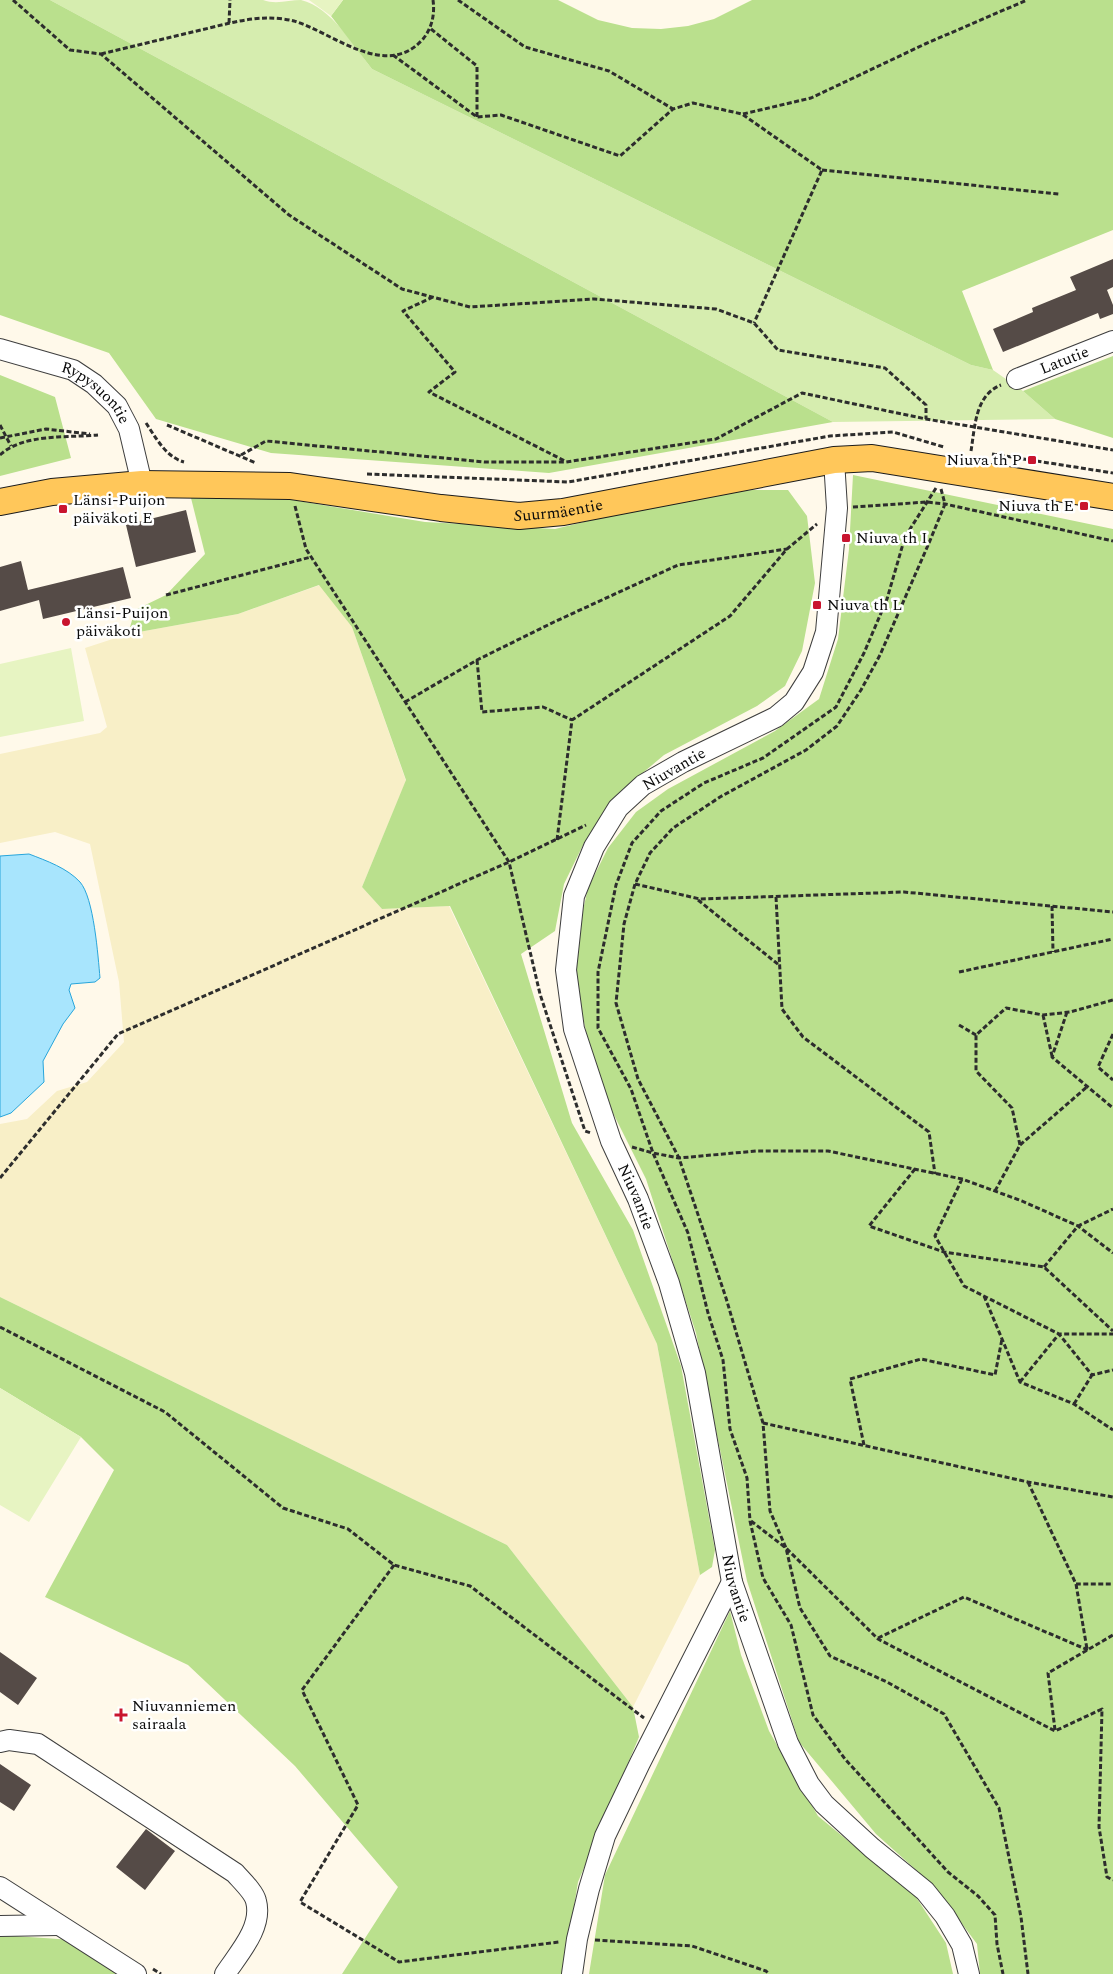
<svg xmlns="http://www.w3.org/2000/svg" width="1113" height="1974" viewBox="0 0 1113 1974" font-family="Spectral,serif">
<rect width="100%" height="100%" fill="#fff9ea"/>
<path fill="#f8efc7" d="M320,585L352,627L406,781L362,887L382,909L449,906L657,1344L700,1575L633,1707L507,1545L0,1297V1124L27,1119L57,1091L87,1082L124,1042L119,982L90,844L55,832L0,843V754L100,733L107,727L85,648L128,634L238,614Z"/>
<path fill="#d6edaf" d="M50,0H263C276,5 289,0 301,0C331,7 354,46 372,69L971,365L993,370L1023,391L1055,419L833,422Z"/>
<path fill="#bae08d" d="M0,0H50L833,422L549,473L271,453L156,419L109,353L0,315Z
M343,0H558L598,20L632,28L661,29L688,26L714,19L752,0H1113V230L962,291L993,370L971,365L372,69L331,16Z
M1113,356V438L1055,419L1023,391Z
M0,375L55,397L71,458L0,476Z
M853,475L1113,529V1974H980L977,1944L934,1886L876,1834L799,1742L747,1581L696,1333L646,1179L613,1113L589,1046L577,988V937L588,888L608,848L636,812L668,789L775,731L819,699L838,639L849,549Z
M752,490H788L807,516L815,583L802,651L785,686L757,706L664,755L619,793L584,843L564,884L555,931L521,954L572,1123L633,1230L681,1366L715,1550L712,1567L700,1575L657,1344L450,906L382,909L362,887L406,780L352,627L319,585L238,614L128,634L135,610L166,595L205,554L190,494L274,497L425,522L555,529L670,501Z
M0,1297L507,1545L633,1707L639,1737L578,1882L563,1974H342L398,1887L295,1766L188,1665L45,1597L114,1470L81,1437L0,1388Z
M730,1611L741,1655L769,1731L818,1816L916,1897L946,1943L953,1974H589L605,1875Z
M0,1935L73,1940L127,1974H0Z"/>
<path fill="#e7f4c2" d="M309,0H343L331,16Z
M71,648L84,721L0,737V664Z
M0,1388L81,1437L29,1522L0,1505Z"/>
<path fill="#a8e5fd" stroke="#27a5db" d="M29,854C47,861 67,868 80,882C94,898 98,956 100,978L95,982L71,984L69,990L75,1008L63,1024L43,1061L44,1082L11,1113L0,1117V856Z"/>
<path fill="#554b47" d="M1113,259V287L1107,290L1113,305V314L1100,319L1098,313L1003,352L993,329L1033,312L1032,308L1076,290L1070,277Z
M186,510L196,552L136,567L126,525Z
M21,561L28,590L123,567L131,598L43,619L39,600L0,611V567Z
M0,1652L37,1678L18,1705L0,1692Z
M0,1764L31,1785L14,1811L0,1802Z
M146,1829L175,1851L145,1890L116,1867Z"/>
<g fill="none" stroke-linecap="round" stroke-linejoin="round">
<g stroke="#3e3e3e" stroke-width="22">
<g id="minor">
<path id="s1" d="M0,349L73,370L94,384L117,406L129,429L142,484"/>
<path id="s2" d="M1017,379L1113,341"/>
<path id="s3" d="M834,460L837,508L826,632L813,672L794,702L776,717L683,762L643,785L618,808L594,847L574,896L566,970L574,1029L611,1141L638,1199L669,1283L695,1373L732,1582L788,1743L809,1784L824,1804L872,1848L925,1891L945,1916L962,1945L969,1974"/>
<path d="M0,1742L9,1740L38,1744L235,1873C241,1880 254,1892 256,1901C263,1927 239,1953 225,1974"/>
<path d="M0,1887L136,1974"/>
<path d="M0,1926L58,1925"/>
<path d="M572,1974L577,1939L589,1889L605,1836L640,1763L732,1582"/>
</g>
</g>
<g stroke="#1c1c1c" stroke-width="28">
<g id="major">
<path id="s4" d="M0,502L52,492L142,484L290,486L441,508L519,516L563,512L834,460L872,458L1113,497"/>
</g>
</g>
<path stroke="#2d2d2d" stroke-width="3" stroke-dasharray="5 2.5" stroke-linecap="butt" d="M13,0L70,50L101,54L289,215L402,289L470,307L594,299L716,309L754,323L778,350L885,368L926,405V419
M458,0L525,47L609,71L673,109
M229,23L230,0
M431,29L477,66V117
M101,54C134,46 167,38 201,30C222,25 246,18 268,18C276,18 286,19 294,21C332,32 386,81 423,39C432,28 435,14 433,0
M393,55L477,117L501,115L620,156L673,109L693,103L742,114L822,170L754,323
M743,114L811,98L925,44L1027,0
M822,170L1059,194
M433,297L403,311L455,372L429,392L565,461
M146,423C156,438 166,457 184,462
M0,425L11,446
M167,425L256,463
M0,438L46,429L90,434
M971,451C975,427 975,395 1001,385
M992,454L1113,473
M0,455C24,433 67,438 98,435
M241,455L266,441L485,462H566L716,439L802,393L926,419L1113,450
M367,474L568,482L830,436L893,432L944,447
M936,488L905,537L887,599L864,653L836,707L763,758L704,783L661,811L632,843L616,885L598,972V1028L631,1089L653,1153L679,1158L756,1151H828L962,1179L1022,1201L1078,1226L1113,1253
M941,489L945,504L929,543L880,655L861,690L837,726L806,750L720,797L673,828L650,853L635,884L624,924L616,1003L638,1079L679,1158L726,1298L763,1423L770,1511L786,1548L800,1608L830,1656L887,1682L944,1714L999,1808L1021,1917L1028,1974
M295,506L306,549L509,862L540,994L585,1131L591,1133
M853,507L927,502L945,504L1113,541
M166,595L311,557
M477,660L482,712L543,707L572,720
M405,702L477,660L554,622L678,565L787,549
M557,840L572,720L730,616L787,549L817,524
M635,884L700,899L904,892L1113,912
M776,897L782,1009L803,1037L929,1132L935,1174
M698,900L779,965
M1052,906L1053,952
M959,972L1113,939
M1067,1012L1052,1057L1113,1108
M1043,1015L1052,1056
M959,1025L976,1035
M1113,1034L1098,1067L1113,1080
M1020,1145L1088,1086
M632,1147L653,1153L688,1233L708,1313L723,1360L730,1429L747,1478L750,1521L763,1578L791,1625L813,1715L845,1759L948,1872L978,1896L995,1915L997,1944L1003,1974
M915,1169L869,1226L944,1252L1044,1267L1113,1331
M0,1178L118,1034L509,862L586,825
M962,1179L935,1236L964,1286L1059,1334H1113
M995,1191L1020,1145L1012,1108L976,1071V1035L1006,1008L1043,1015L1070,1012L1113,1000
M1044,1267L1078,1226L1113,1209
M984,1296L1020,1382L1074,1404L1113,1430
M0,1327L165,1412L283,1508L348,1529L394,1565L470,1586L644,1718
M1020,1382L1059,1334L1092,1375L1113,1370
M1074,1404L1092,1375
M763,1423L1028,1482L1113,1497
M864,1445L850,1379L921,1359L995,1375L1002,1339
M1028,1482L1076,1584H1113
M751,1521L786,1548L878,1639L1055,1731L1102,1709L1099,1827L1107,1877L1113,1880
M394,1565L302,1690L358,1805L300,1902L399,1962L559,1942
M1076,1584L1087,1649
M878,1638L964,1597L1088,1650
M1055,1730L1048,1673L1113,1635
M595,1940L692,1946L766,1971L769,1974
M153,1969L161,1974"/>
<use href="#minor" stroke="#fff" stroke-width="20"/>
<use href="#major" stroke="#ffc75a" stroke-width="26"/>
</g>
<g fill="#c9152f" stroke="#fff" stroke-width="2">
<rect x="1027" y="455" width="10" height="10" rx="2.5"/>
<rect x="1079" y="501" width="10" height="10" rx="2.5"/>
<rect x="58" y="504" width="10" height="10" rx="2.5"/>
<rect x="841" y="533" width="10" height="10" rx="2.5"/>
<rect x="812" y="600" width="10" height="10" rx="2.5"/>
<circle cx="66" cy="622" r="5"/>
<path d="M118.5 1707.5h5v5h5v5h-5v5h-5v-5h-5v-5h5z"/>
</g>
<g text-anchor="middle" dominant-baseline="central" stroke-width="5" stroke-linejoin="round" paint-order="stroke">
<g font-size="16" fill="#0b0b0b" stroke="#fff">
<text stroke="none"><textPath href="#s2" startOffset="51">Latutie</textPath></text>
<text stroke="none"><textPath href="#s1" startOffset="108">Rypysuontie</textPath></text>
<text stroke="none"><textPath href="#s4" startOffset="562">Suurmäentie</textPath></text>
<text transform="translate(674 769) rotate(-30)">Niuvantie</text>
<text stroke="none"><textPath href="#s3" startOffset="869">Niuvantie</textPath></text>
<text stroke="none"><textPath href="#s3" startOffset="1274">Niuvantie</textPath></text>
</g>
<g font-size="16" fill="#0b0b0b" stroke="#fff" text-anchor="start">
<text x="1022" y="460" text-anchor="end">Niuva th P</text>
<text x="73" y="500">Länsi-Puijon<tspan x="73" dy="18">päiväkoti E</tspan></text>
<text x="1074" y="506" text-anchor="end">Niuva th E</text>
<text x="856" y="538">Niuva th I</text>
<text x="827" y="605">Niuva th L</text>
<text x="76" y="613">Länsi-Puijon<tspan x="76" dy="18">päiväkoti</tspan></text>
<text x="132" y="1706">Niuvanniemen<tspan x="132" dy="18">sairaala</tspan></text>
</g>
</g>
</svg>
